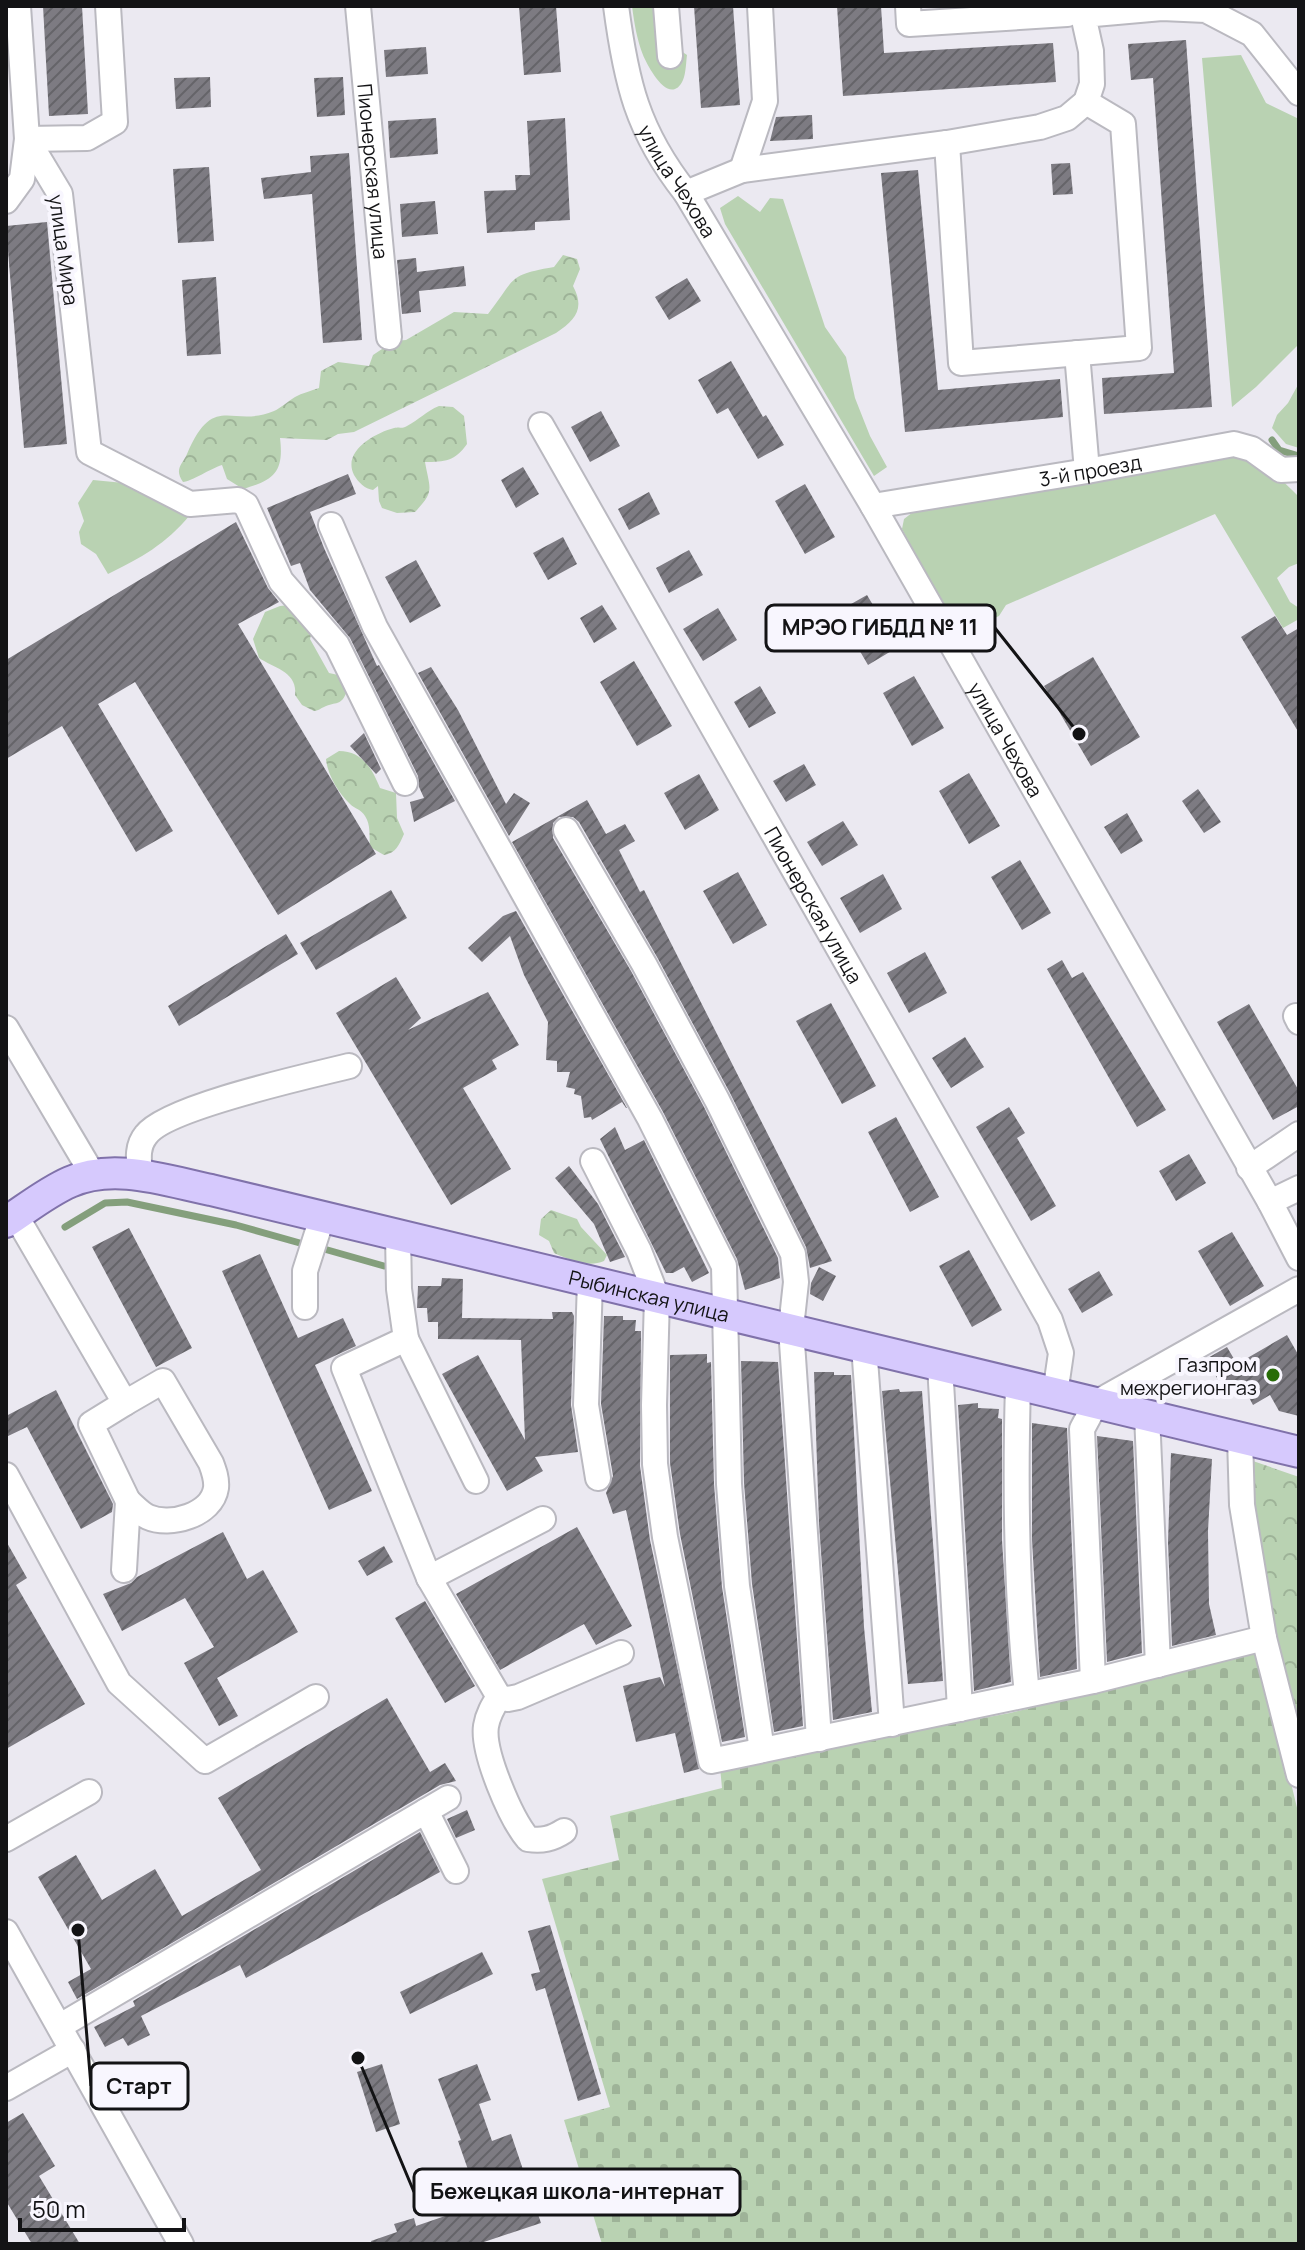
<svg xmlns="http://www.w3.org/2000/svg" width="1305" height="2250" viewBox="0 0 1305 2250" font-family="Manrope,sans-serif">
<defs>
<pattern id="forest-crowns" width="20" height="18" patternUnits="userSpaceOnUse" patternTransform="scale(2)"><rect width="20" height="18" fill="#b9d2b2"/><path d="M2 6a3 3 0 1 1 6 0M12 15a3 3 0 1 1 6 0" fill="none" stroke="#9eb398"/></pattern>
<pattern id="cemetery-stones" width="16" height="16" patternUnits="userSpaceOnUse" patternTransform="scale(2)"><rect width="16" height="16" fill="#b9d2b2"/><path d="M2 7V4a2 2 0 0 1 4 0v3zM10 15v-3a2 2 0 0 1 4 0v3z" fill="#9eb398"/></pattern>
<pattern id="building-hatch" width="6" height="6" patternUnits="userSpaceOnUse" patternTransform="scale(2)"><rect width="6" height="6" fill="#7d7b82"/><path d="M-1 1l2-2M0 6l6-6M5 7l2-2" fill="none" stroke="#656469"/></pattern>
</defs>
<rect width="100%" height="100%" fill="#ebe9f1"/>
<path fill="#b9d2b2" d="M632,6H660L681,51L687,55C686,62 686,73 683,80C670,108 648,67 643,55C637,40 634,22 632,6Z
M1241,55L1266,103L1299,119V344L1256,387L1232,407L1202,58Z
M738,196L760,212L770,198L783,199L825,327L846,357L855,398L870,436L887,467L874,476L725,224L720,208Z
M1299,383V448L1286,444L1272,428L1277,415L1288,403Z
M1232,455C1259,459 1281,478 1299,497V563L1289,567L1277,578L1290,602L1299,608V619L1283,628L1215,514L1006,605L999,616L979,625L944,607L902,529L904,519L917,509Z
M93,480L124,483L153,500L190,515C166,544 141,558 108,574L96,554L81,544L79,532L84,521L78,503Z"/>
<path fill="url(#forest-crowns)" d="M563,255L577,259L580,269L573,286C585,308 576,320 556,333L354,432L338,434L327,440L280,438C284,471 275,480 243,489L227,479L222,465C210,469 192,481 183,482C174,469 182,465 187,454C214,391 231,429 274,411C281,408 288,401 295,397C302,393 311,391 319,388L321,371L338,362L369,366L373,355L394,341L406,340L454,312L488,314C516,278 507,275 554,267Z
M439,406L453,407L464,416L467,444C455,461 445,462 425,462C430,490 435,491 415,512L397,513L382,508L379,501L378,486L373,490C365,489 358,482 354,475C342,451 375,433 394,428C402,426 399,430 407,426C419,420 426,411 439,406Z
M290,605L312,632L310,639L329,673L343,676L347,691C341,707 336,701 324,707C321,708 318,711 314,711L302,705L295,695C298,672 274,668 259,658L253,639L265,612L280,606Z
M339,751C362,751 372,768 380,788L396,793L397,818L404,834C399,845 396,853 384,855L370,847C369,836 371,825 365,816C361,809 355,809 350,804C339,794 327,774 326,759Z
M551,1210L577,1219L581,1227L607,1255L604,1261C588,1268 570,1260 554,1253L549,1241L539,1235L541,1219Z
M1253,1461L1299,1477V1737C1275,1646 1255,1555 1253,1461Z"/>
<path fill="url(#cemetery-stones)" d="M1259,1651L1299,1816V2244H602L564,2120L610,2107L542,1879L619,1860L610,1816L722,1788L720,1767L1010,1713Z"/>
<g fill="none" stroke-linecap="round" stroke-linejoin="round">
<path stroke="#849f7c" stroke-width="7" d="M1272,440L1279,450L1299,456
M65,1227L105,1203L127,1202L236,1225L307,1245
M317,1247L384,1266"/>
</g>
<path fill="url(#building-hatch)" d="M43,6H82L88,114L49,116Z
M519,6H556L561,72L524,75Z
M694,6H733L740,105L701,108Z
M837,6H881L884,53L1053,43L1056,82L843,96Z
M1186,40L1212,407L1104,414L1102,378L1174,373L1153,78L1131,80L1128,44Z
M426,47L428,74L386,77L384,50Z
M210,77L211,107L176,109L174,78Z
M343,77L345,115L317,117L314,78Z
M812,115L813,139L770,141L776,117Z
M436,118L438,154L390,158L388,121Z
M565,118L570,220L535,222V230L487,233L484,191L516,190L515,175H530L527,121Z
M349,153L362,340L323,343L312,194L264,199L261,178L311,172L310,156Z
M1070,163L1073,194L1053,195L1051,164Z
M209,167L214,241L178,243L173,169Z
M918,170L938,390L1060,379L1063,417L905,432L881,173Z
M435,201L438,234L402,237L400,204Z
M47,222L67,444L24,448L6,226Z
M416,258L417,272L464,266L466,286L419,291L421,312L402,314L397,260Z
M216,277L221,354L187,356L182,280Z
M687,278L701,301L669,320L655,297Z
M731,361L763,417L766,415L784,445L758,459L728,408L717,414L698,380Z
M601,411L620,446L590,462L571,427Z
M523,467L539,494L516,508L501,480Z
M348,474L356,494L310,512L324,548L377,666L379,665L455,801L414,822L410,802L424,798L419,787L418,776L350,638L310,590L300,563L291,566L267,508Z
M805,484L835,537L805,554L775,501Z
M649,492L660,514L629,530L618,509Z
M236,522L268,588L279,602L238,624L376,854L278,915L135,682L98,704L173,831L136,852L62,726L6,759V660Z
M563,537L577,564L548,580L533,553Z
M689,550L703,575L669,593L656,568Z
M416,560L441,606L410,623L385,577Z
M867,595L898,647L868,665L837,612Z
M602,605L617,629L594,643L580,618Z
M718,608L737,640L703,661L683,629Z
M1275,616L1287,635L1299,628V733L1241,637Z
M1093,657L1140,737L1091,766L1044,686Z
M634,661L672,726L637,746L600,682Z
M431,667L458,710L506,804L514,793L530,803L509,836L418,673Z
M914,676L944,728L912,746L883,693Z
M760,686L776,713L749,728L734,702Z
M364,733L381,769L376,774L350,746Z
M804,764L816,785L786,802L773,781Z
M969,773L1000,826L969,844L939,791Z
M699,774L719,810L685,830L664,793Z
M1198,789L1221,822L1204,833L1182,801Z
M587,800L606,834L625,824L635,841L619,850L640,892L644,890L832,1261L810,1268L806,1247L730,1093L657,957L579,822L573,817H559L553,823V838L631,971L704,1107L778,1258L780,1278L745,1290L737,1259L663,1112L512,842Z
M1127,813L1143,841L1121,854L1104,827Z
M843,821L858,845L822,866L807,842Z
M1020,860L1051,913L1022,930L991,877Z
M738,872L767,925L733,944L703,891Z
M883,874L902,909L860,933L840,898Z
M391,890L407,918L316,970L300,943Z
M516,911L627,1108H626L622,1102L592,1120L591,1117L584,1118L581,1096L574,1094L575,1089L566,1087L570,1072H557V1061L546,1060L548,1022L524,975L510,936L482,962L468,948L503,916Z
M286,934L298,954L179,1026L168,1006Z
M925,952L947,993L909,1013L887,973Z
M1062,960L1072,978L1083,972L1166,1110L1137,1127L1047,969Z
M396,977L421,1018L408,1030L488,992L519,1045L492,1060L497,1069L463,1088L511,1169L451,1205L336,1013Z
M831,1003L876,1086L842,1104L796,1021Z
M1249,1004L1299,1091V1106L1273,1120L1217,1022Z
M965,1037L984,1067L951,1088L932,1058Z
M1009,1107L1025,1133L1017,1138L1056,1206L1031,1221L976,1127Z
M896,1117L939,1197L910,1212L868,1132Z
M615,1127L625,1150L644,1140L709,1273L692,1282L684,1267L673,1273H666L600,1139Z
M1189,1154L1206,1183L1176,1201L1159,1171Z
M569,1166L598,1204L625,1257L610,1262L594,1224L555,1178Z
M129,1228L192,1348L156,1367L92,1247Z
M1232,1232L1264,1286L1230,1306L1198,1251Z
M969,1250L1002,1310L972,1327L939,1266Z
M260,1254L298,1338L343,1318L356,1346L315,1365L372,1491L329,1510L222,1271Z
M819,1267L836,1276L823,1301L810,1294L811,1283Z
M1099,1271L1113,1295L1082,1313L1068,1289Z
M442,1278L463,1279L462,1318L553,1319L552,1312H572L574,1316L571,1405L578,1452L535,1457L543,1471L507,1491L442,1374L478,1355L525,1440L521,1340L438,1339V1322H428L427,1308H417L418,1286H441Z
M604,1316H623V1320H636L635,1331H641L640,1466L650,1540L699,1769L684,1773L675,1733L636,1742L623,1686L660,1677L665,1687L626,1510L613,1514L606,1493L613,1476L601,1404Z
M1287,1335L1299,1356V1416L1279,1411L1270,1395L1253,1405L1244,1388L1228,1397L1206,1359L1227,1347L1237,1364Z
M707,1354V1363L711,1362L714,1484L722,1587L745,1737L722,1742L680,1534L670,1463V1355Z
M741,1361L778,1362L803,1726L774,1732L752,1584L744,1483Z
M814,1372H834V1375H851L864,1627L872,1712L833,1720L819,1524Z
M899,1389L900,1392L922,1391L943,1681L908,1684L882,1391Z
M56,1390L113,1504L112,1512L81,1529L27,1427L6,1437V1416Z
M978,1403V1408L999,1409L998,1418L1002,1419V1540L1011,1682L974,1691L958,1405Z
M1032,1423L1067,1428L1077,1669L1040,1677L1032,1540Z
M1097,1436L1133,1441L1142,1653L1107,1662Z
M1171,1453L1212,1459L1208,1531L1209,1604L1216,1635L1172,1646L1168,1542Z
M577,1527L632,1626L596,1645L584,1624L500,1670L456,1594Z
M223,1532L247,1579L263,1570L298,1632L217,1678L238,1716L219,1726L184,1663L214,1647L185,1598L122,1631L103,1594L131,1583L137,1577Z
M6,1541L27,1578L16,1585L85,1704L6,1749Z
M384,1546L393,1562L367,1576L358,1561Z
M425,1601L475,1686L445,1703L395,1618Z
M387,1698L430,1772L445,1763L456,1781L440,1785L77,1999L68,1982L91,1969L38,1877L76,1855L102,1900L155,1869L182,1916L261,1870L218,1798Z
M467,1810L475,1830L456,1838L447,1819Z
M420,1832L440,1872L246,1978L240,1965L141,2016L150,2035L128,2046L123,2038L105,2047L94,2027L135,2006L133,2001Z
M550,1925L601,2094L578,2101L545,1988L536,1991L531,1974L540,1972L528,1931Z
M482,1952L493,1974L410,2014L400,1992Z
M382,2064L400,2124L376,2132L357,2072Z
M477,2064L491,2100L479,2104L492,2141L511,2134L541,2223L478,2244H372L371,2241L397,2232L394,2224L414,2218L416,2226L480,2204L458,2141L461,2140L438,2079Z
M23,2113L55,2166L39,2176L80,2244H32L6,2201V2123Z"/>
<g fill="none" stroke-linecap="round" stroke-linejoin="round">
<g stroke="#bab9c0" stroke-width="28">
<g id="minor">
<path d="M18,6L27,139L60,194L89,452L190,504L238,500L246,505L281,581L337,645L405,783"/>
<path id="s1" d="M358,6L389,337"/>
<path id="s2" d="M616,6C626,82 637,131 686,193L873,506L1270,1202L1299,1258"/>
<path d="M666,6L670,56"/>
<path d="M908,6L909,24L1067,14"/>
<path d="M947,143L961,363L1139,348L1123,124L1086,102"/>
<path d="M742,170L765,101L760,6"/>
<path d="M686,193L742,170L947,143L1040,127L1067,118L1086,102L1092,84L1091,51L1083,15L1162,8L1206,10L1252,34L1299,93"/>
<path d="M6,201L22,179L27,139L87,138L115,122L108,6"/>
<path d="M1077,353L1087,471"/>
<path id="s3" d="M541,425L1050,1320L1061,1353L1055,1394"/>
<path id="s4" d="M873,506L1087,471L1234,444L1252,449L1281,470L1299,469"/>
<path d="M331,525L375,627L650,1119L724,1266L729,1484L737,1586L762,1750"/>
<path d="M566,830L644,964L717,1100L793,1254L796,1282L791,1328L819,1739"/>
<path d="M1296,1016L1299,1022"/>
<path d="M6,1028L93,1175"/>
<path d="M593,1161L639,1251L657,1297L654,1405L655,1464L665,1537L711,1761L1093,1681L1264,1638L1242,1505L1240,1438"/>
<path d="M1249,1168L1299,1134"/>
<path d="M140,1176C139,1162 136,1147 146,1135C166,1107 309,1076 349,1066"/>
<path d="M1270,1202L1299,1188"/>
<path d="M16,1216L125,1403L163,1381L211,1463C214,1471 217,1479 216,1488C212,1515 170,1527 148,1517C141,1514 134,1506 128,1501L124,1570"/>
<path d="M398,1235L399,1289L406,1339L344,1368L429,1578L499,1697L508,1699L518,1697L621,1653"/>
<path d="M590,1281L586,1405L598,1478"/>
<path d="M305,1307V1271L322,1218"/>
<path d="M406,1339L476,1481"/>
<path d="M864,1346L892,1724"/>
<path d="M940,1365L960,1709"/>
<path d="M1018,1385C1015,1489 1016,1591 1027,1694"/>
<path d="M125,1403L91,1424L128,1501"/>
<path d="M1147,1415L1158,1665"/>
<path d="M6,1475L119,1683L205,1761L316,1697"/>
<path d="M429,1578L543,1519"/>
<path d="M1264,1638L1299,1775"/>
<path d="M1093,1681L1082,1429L1096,1403L1299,1289"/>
<path d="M499,1697C493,1706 488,1714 486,1726C482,1752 511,1819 528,1839C542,1841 552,1839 564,1831"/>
<path d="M426,1811L456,1871"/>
<path d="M6,1839L89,1792"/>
<path d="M6,1932L181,2244"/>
<path d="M60,2026L448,1798"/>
<path d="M6,2088L73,2050"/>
</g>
</g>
<g stroke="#8072aa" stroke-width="34">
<g id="major">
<path id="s5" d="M6,1222C26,1209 47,1192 70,1182C114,1162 167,1181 211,1190L1299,1452"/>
</g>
</g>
<use href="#minor" stroke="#fff" stroke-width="24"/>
<use href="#major" stroke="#d6c9fd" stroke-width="30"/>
</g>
<circle fill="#286d07" stroke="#f8f6fe" stroke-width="3" cx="1273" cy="1375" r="8"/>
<g text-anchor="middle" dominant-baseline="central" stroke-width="8" stroke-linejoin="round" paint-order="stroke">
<g font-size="20" fill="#131315" stroke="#f8f6fe">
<text stroke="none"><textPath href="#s1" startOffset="166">Пионерская улица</textPath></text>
<text stroke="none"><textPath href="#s2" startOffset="188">улица Чехова</textPath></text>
<text transform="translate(64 250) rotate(82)">улица Мира</text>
<text stroke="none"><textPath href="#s4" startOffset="220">3-й проезд</textPath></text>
<text stroke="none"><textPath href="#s2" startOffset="836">улица Чехова</textPath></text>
<text stroke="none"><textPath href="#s3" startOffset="552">Пионерская улица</textPath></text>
<text stroke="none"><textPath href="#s5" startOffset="670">Рыбинская улица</textPath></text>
</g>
<g font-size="20" fill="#131315" stroke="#f8f6fe" text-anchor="end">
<text x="1257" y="1364">Газпром<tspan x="1257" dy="23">межрегионгаз</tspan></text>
</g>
</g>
<path fill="none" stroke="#131315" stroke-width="3" d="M1079 734L995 628M78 1930L91 2086M358 2058L414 2192"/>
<g fill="#131315" stroke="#f8f6fe" stroke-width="3">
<circle cx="1079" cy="734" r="8"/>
<circle cx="78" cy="1930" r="8"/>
<circle cx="358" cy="2058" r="8"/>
</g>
<g fill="#f8f6fe" stroke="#131315" stroke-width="3">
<rect x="766" y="605" width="229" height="46" rx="8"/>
<rect x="91" y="2063" width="97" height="46" rx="8"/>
<rect x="414" y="2169" width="326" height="46" rx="8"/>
</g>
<g font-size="22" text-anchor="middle" font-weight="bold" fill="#131315">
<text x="880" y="635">МРЭО ГИБДД № 11</text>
<text x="139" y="2094">Старт</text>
<text x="577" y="2199">Бежецкая школа-интернат</text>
</g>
<rect width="1305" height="2250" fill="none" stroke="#131315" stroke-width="16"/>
<path d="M20 2218v12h164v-12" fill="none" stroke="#131315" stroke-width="4"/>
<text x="32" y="2218" font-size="24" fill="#131315" stroke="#f8f6fe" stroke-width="6" paint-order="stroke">50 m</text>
</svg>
